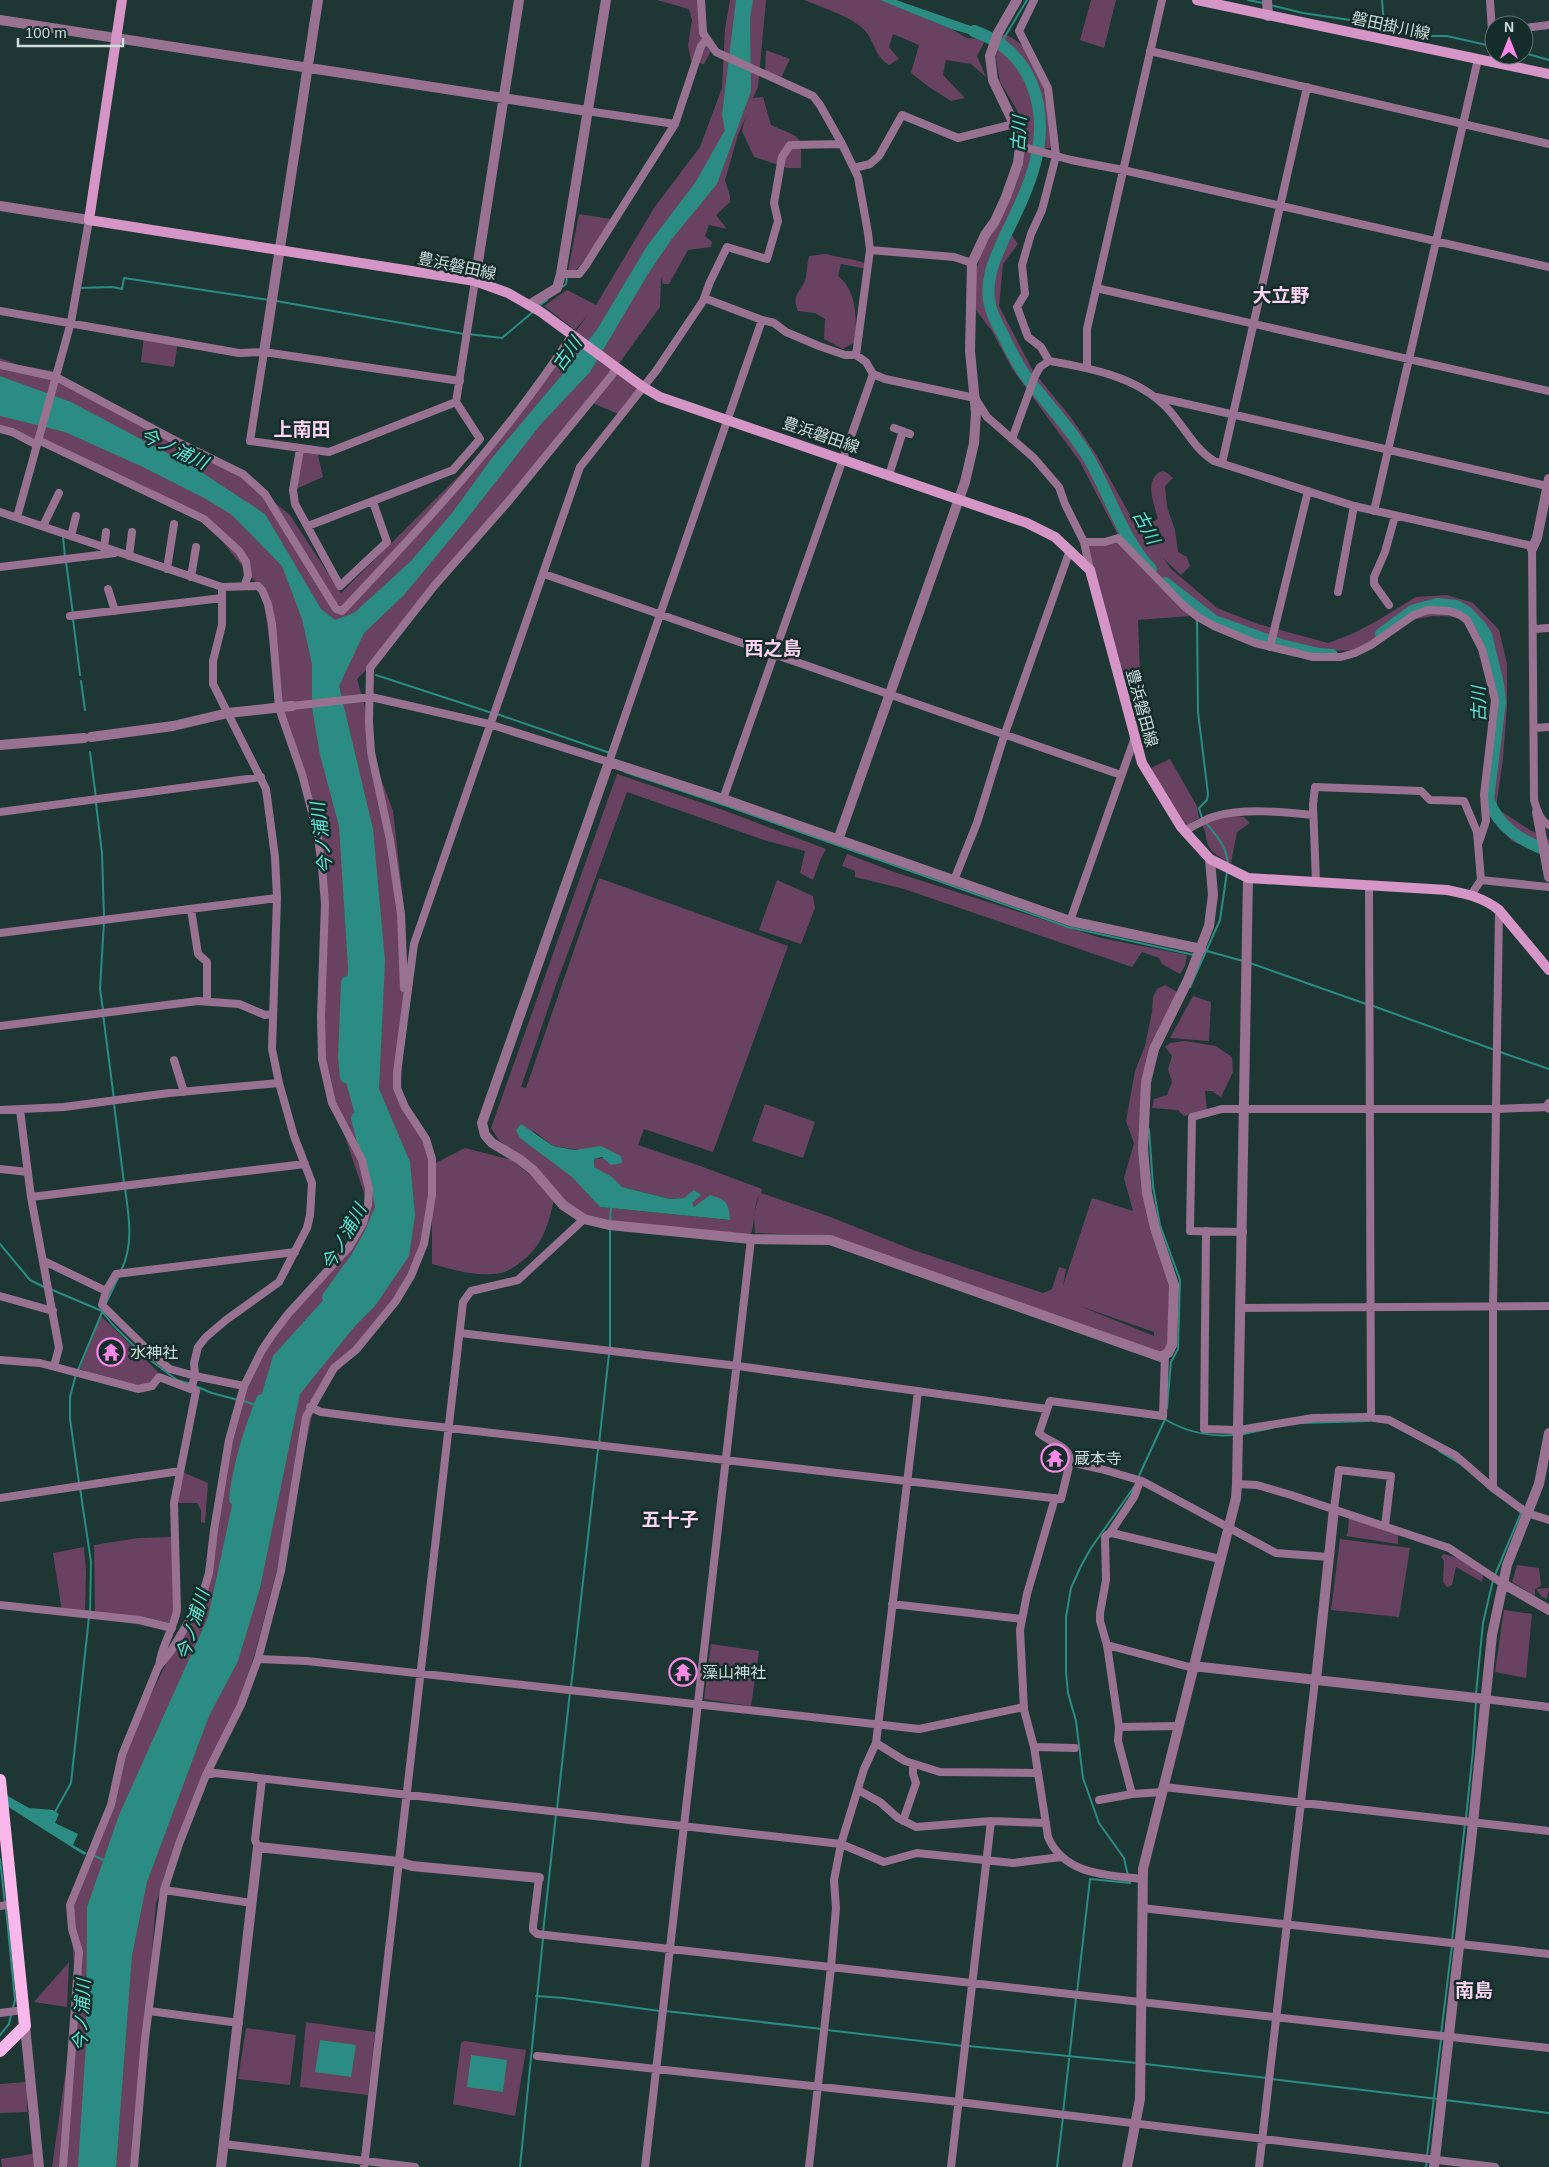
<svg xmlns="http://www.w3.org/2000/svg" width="1549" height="2167" viewBox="0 0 1549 2167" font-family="Helvetica,'Noto Sans JP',sans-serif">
<rect width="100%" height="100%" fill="#1e3734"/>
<path fill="#694261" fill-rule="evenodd" d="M657,0H704L702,14L711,51L704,64L691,61L688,45L692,20L689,9Z
M730,0H766L758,87L753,98L763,97L771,125C801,139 802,132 801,168H788L754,157L742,131L745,118L738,135L725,180L730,196V202L716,215L727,229L709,225L705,236L712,242L711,247L688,250L669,284H663L661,277L660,307L615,369L641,390L621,415L590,402L369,667L357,679L369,722L371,752L393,811L404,909V1016L401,1090L428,1146L432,1165L465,1148L512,1160L552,1193L535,1171L499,1140L491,1128L617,774L723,810L826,849L821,858L813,880L800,873L805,851L767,841L627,792L556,985L521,1087L526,1088L599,878L788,946L713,1152L644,1129L638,1145L703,1167L762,1189L761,1193L828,1216L913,1250L1043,1293L1052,1289L1059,1267L1066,1269L1063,1286L1092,1198L1133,1211L1124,1178L1134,1143L1126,1121L1135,1071L1145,1046L1152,1012L1153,997L1157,989L1165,985L1177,992L1153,1052L1146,1095L1147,1193L1174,1287L1167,1354L831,1236L755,1233L754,1214L759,1195C752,1210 756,1224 750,1236L621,1223L587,1215L555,1195C549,1222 544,1245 521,1262C513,1268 504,1274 493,1274C472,1276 452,1269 432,1264V1194L424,1244L399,1296L316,1397L289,1524L256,1649L236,1715L202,1783L156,1903L134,2167H52L76,1999L70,1905L104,1824L124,1750L208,1578L220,1491L247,1379L288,1314L349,1247L368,1205L326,1080L321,1022L323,874L305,787L279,708L262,590L204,519L59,450L0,430V358L18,365L58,372L56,376L238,473L290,515L341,593L501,434L589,313L575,330L544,306L567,290L596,305L654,208L700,147L722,88L725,29ZM532,1130L553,1146L621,1156L594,1159V1167L622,1187L670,1199L684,1198L694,1207L730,1220L600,1207ZM1077,1305L1154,1332V1336Z
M804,0H881L951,29L967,38L986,39L977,56L986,77L971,64L946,60L943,75L965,98L951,101L929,87L911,73L919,45L893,34L889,47L899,59L889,65C875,56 876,46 867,33C856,18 821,7 804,0Z
M1091,0H1116L1104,48L1080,40Z
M1003,34C1047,49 1048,109 1053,147L1043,149L1011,234L1018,244L1003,264L999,306L1033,371L1072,419L1097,456L1130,515L1140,528L1158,519C1155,506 1145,485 1157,474C1163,468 1168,473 1173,478L1165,486L1167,507L1175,530L1178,552L1187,557L1190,566L1181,575L1163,558L1171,569L1217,608L1258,624L1328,643L1352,634L1375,622L1416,597L1447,595L1473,603L1499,630L1507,664V706L1503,758L1496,808L1530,830L1549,840V882L1545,855L1512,841L1485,810L1495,700L1485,657L1463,617L1433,616L1406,621L1355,650L1309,652L1233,634L1189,610L1196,609L1177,598L1140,562L1190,616L1138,620L1141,697L1130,695L1084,542L1121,541L1080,462L1013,370L992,331L972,305L973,284L982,248L996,228L1027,139L1017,110L1000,82L996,59L997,46Z
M766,50L790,59L781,78L765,72Z
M579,214L611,219L591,253L575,271H568Z
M826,254C839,258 851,258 864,263L867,269L841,264L838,276C857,291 857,319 855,342L843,349L824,339L825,319L815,313L798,311C790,293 803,291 806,277C807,270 807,264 809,256Z
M144,335L178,342L174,367L141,362Z
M303,449L317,451L323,477L296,489Z
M1170,759L1197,806L1199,818L1184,827L1167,801L1151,768Z
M1207,814L1244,817L1250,823L1237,832L1231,863C1223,859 1212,854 1208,845C1205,837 1207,833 1202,825L1204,817Z
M847,854L897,873L1101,938L1187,955L1185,966L1180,974L1162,964L1159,958L1142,952L1132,967L904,889L855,877V871L842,866Z
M777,880L813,896L815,908L801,944L759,930Z
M1193,996L1211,1002L1209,1041L1170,1038Z
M1185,1041L1216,1046L1232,1057L1233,1072L1221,1097L1212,1091H1205L1207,1110L1184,1116L1178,1110L1152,1108L1154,1099L1167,1095L1172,1082L1168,1069L1172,1056L1165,1047L1170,1043Z
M765,1104L815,1122L803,1158L752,1141Z
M100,1315L158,1372C156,1376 153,1381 148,1384C135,1391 94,1374 80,1369Z
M180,1471L208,1483L205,1523L201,1522V1510L197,1503H174Z
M1349,1514L1398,1531V1544L1346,1536L1348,1532Z
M172,1537L174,1616L168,1625L95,1613L94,1545L138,1538Z
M1340,1539L1410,1548L1399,1617L1331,1610Z
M84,1547L86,1572L85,1611L62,1612L53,1553Z
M1444,1554L1460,1559L1483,1574L1482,1582L1456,1567L1452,1585L1447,1587L1443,1582L1444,1561L1441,1556Z
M1517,1565L1539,1568L1541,1586L1535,1589V1596L1512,1582Z
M1549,1588L1547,1599L1542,1597L1536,1589Z
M1504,1610L1532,1614L1526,1678L1495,1672Z
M711,1644L759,1651L751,1706L704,1699Z
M69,1962L67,2007L34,2002Z
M306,2022L375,2032L368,2095L300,2087Z
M246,2028L296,2035L290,2085L238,2079Z
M464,2041L526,2050L515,2116L453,2104L461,2043Z
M27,2082V2112L0,2113V2084Z
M38,2153L37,2167H2L1,2159Z"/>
<path fill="#2a8c82" d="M736,0H753L750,18L751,91L717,184L671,240L648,274L590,372L541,424L466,520L404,595L364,633L339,686L373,829L385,961L379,1089L410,1162L415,1215L409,1256L375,1306L355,1326L300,1394L260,1588L238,1661L209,1716L147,1882L132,1955L116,2167H78L86,2043L87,1907L119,1815L208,1617L241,1464L273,1356L335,1287L357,1257L370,1234L381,1208L378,1190L367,1158L344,1075L348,968L339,826L320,755L312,708V664L302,619L282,566L232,515L206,499L143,467L65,432L0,416V376L71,402L195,468L265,514L321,609L335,620L354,613L411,561L452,513L492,458L561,376L598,328L647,246L695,183L725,130L722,115Z
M880,0H896L991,33L987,39L951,29Z
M521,1124L553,1146L575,1150L601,1146L621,1156L622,1163L611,1165L602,1157L594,1159V1167L612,1177L622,1187L670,1199L684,1198L694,1190L701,1195L692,1203L694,1207L710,1195C726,1200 729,1202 730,1220L600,1207L572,1177L520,1138L516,1130Z
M6,1795L29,1808L53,1810L59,1814L55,1823L78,1834L73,1845L87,1853L84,1855L7,1806Z
M320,2040L356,2045L351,2077L315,2072Z
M471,2055L507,2060L503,2092L467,2087Z"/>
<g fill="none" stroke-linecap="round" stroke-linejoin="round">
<path stroke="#2a8c82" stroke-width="2" d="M1248,0L1263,3
M1382,0L1384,25
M1270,5L1303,13L1384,25L1428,36H1447L1491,46
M1001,43L1027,0
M1524,53L1549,60
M562,287L566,284L567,276
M79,288L113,287L122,289L124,278L269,300
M276,301L464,334
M539,306L547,300
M468,334L502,338L534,311
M63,537L65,557
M66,562L73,614
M73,619L80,675
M1197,619L1198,712L1208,794L1207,800L1199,808L1202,818
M376,675L492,713
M81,681L85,710
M497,714L610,753
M90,752L96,798
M625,772L727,806L1068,927L1194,955
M96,803L102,853L104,917
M1206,823C1217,836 1227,847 1228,865
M1207,951L1243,961
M1250,963L1366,1004
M1190,987L1220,920L1227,872
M1373,1006L1495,1050
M103,1010L100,989L104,922
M103,1014L114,1099
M1500,1052L1549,1069
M114,1104L124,1183
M1149,1129L1153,1186L1160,1225L1180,1280L1178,1349L1171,1362L1167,1408
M610,1222L611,1207
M0,1244L30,1280L46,1288
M121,1271C134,1244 129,1217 125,1188
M50,1289L102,1311L112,1324L142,1354L177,1380L191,1384
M106,1303L118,1278
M610,1350V1229
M78,1370L103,1310
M76,1374L70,1397V1419L79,1483
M195,1386L212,1393L238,1400
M243,1401L259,1406
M1166,1420C1187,1432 1209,1437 1233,1435
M1302,1423L1369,1421
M1243,1434L1272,1428
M599,1444L609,1354
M1439,1451L1459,1463
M1138,1478L1166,1417
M80,1488L91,1562L90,1612
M1495,1575L1521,1513
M571,1687L598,1449
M1476,1694L1483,1623L1493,1580
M557,1809L570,1692
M55,1812L71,1783L89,1617
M1466,1818L1473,1751L1476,1701
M93,1855L105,1861
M0,1859L5,1904
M1128,1876L1124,1858L1099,1823L1083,1778L1076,1721L1068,1693L1066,1672V1617L1071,1588L1081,1566L1091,1548L1134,1487
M6,1908L15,2000L13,2008
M543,1933L556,1814
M1452,1940L1465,1823
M1077,1993L1090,1879L1130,1883L1129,1880
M536,1996L564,1998L660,2011
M665,2011L822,2029
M827,2030L963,2046
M1441,2034L1452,1945
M0,2035L9,2024L11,2015
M968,2046L1137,2063
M1145,2064L1267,2078
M1271,2079L1438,2099
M1445,2100L1549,2113
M1063,2113L1076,1998
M1427,2156L1441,2039
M520,2167L543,1938
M1057,2167L1063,2117
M1426,2167L1427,2161"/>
<path stroke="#2a8c82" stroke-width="12" d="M974,31C1001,41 1019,55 1031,82C1054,136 1029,187 1005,236C995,258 984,281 990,305C992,315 997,324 1002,333C1009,348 1018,366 1028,379C1048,405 1071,429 1088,457C1108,491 1124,542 1151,569
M1165,583L1214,621L1281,645L1319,654L1332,655
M1381,634L1412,611L1437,604L1456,606L1468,613L1480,626L1486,635L1498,684L1500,702L1488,799C1499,828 1521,841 1549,851
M346,1077L344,1058L347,982
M328,1297L357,1257L370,1234L381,1208L378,1190L367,1158L357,1118
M235,1499C239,1464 249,1432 262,1400"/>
<path stroke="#9a7291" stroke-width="8" d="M701,0L703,33L716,52L813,96L820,105L842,144L858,177L868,233L870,250L856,355
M1034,0L1019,31L1048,88L1056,156L1042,210L1031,234L1022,265L1025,294L1017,307L1028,337L1041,347L1049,361
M1490,0L1494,62
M1524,28L1549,25
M1150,51L1549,144
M587,111L675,124
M1020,146L1071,160L1123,170L1549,267
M854,168L870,164L879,156L902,115L958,138L1014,124
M870,250L954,257L972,263
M561,274H579L586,265L675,124L701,46L706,40
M1096,288L1549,391
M704,298L762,320L774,323L786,332L819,346L845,355H856L866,362L873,374L885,379L975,398L987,417L1034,458L1059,487L1065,504L1084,542L1090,570
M0,311L239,353L264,352L460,381
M264,352L250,441L329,452L456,402
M0,365L56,377L180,443L243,474L265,494L336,609L342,611C424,524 507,436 572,335
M1087,368V329L1162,0
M1156,397L1547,486
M894,428L910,434
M0,429L12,432L37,445
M1012,439L1035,376L1040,367L1049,361C1089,368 1136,376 1166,407C1183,424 1193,448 1214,461L1354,506L1528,545L1532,549L1534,800C1537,810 1540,821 1549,825
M38,440L204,519L239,551L246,562L248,576L244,586
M300,449L293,490L295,504L340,586L387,542L373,502
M1222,463L1307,87
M889,475L903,431
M1374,511L1478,59
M0,512L222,587V625L213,661V684L266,789L275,857L277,898L272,1049L279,1083L294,1136L312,1183L310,1215L307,1228L279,1282L226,1320L206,1337L198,1347L194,1363L195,1376L170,1369L155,1357L102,1305L106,1291
M17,517L71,322L89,220
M43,526L59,493
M308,526L453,470L480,439L456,402L475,281
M71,536L76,516
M1084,542H1105L1118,538L1184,606L1198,617L1214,626L1255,643L1297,653L1312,657H1341L1355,653L1371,645L1414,615L1428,610L1449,611L1460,615L1467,620L1482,649L1495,700L1484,795L1486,821L1479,842
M104,548L106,532
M129,556L132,532
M0,567L115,553
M167,569L174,524
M544,574L1121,775
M191,577L196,547
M108,589L115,611
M1338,592L1354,506
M1389,605L1374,584V577L1385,552L1395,516
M70,616L222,598
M1534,629L1549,628
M1270,647L1308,491
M292,706L371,697L489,724L609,762L762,320
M1534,728L1549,727
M723,799L873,374
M0,812L261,777
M1184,831C1194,826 1205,819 1216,816C1244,808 1284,812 1313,815
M954,880L977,823L1004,736L1070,550
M1316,882L1313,804L1315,787L1421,791L1430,800L1464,801L1477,832L1481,880
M1369,886L1371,1417
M1471,895L1481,880L1549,887
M191,909L198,954L207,962V1001
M1070,921L1134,740
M0,933L277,898
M404,988L401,914L390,840L371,752L369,722L370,668L435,585L508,502L612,375L616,367
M0,1026L198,1001L239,1004L265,1015L273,1014
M174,1060L184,1092
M0,1110L64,1107L169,1093L279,1083
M20,1110L31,1197L59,1348L54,1366
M0,1169L28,1172
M31,1197L305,1164
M1206,1231L1204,1429L1239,1430L1313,1418L1367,1417L1389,1420L1455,1455L1493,1488L1527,1513L1549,1520
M1243,1232L1190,1231L1192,1117L1222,1109H1496L1549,1107
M44,1261L106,1291L116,1274L295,1252
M0,1296L53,1311
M1241,1308L1549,1306
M460,1333L738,1366L1047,1409
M0,1360L40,1363L138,1389L152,1386L159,1377L196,1391L174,1503L177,1610C174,1629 161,1646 159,1666
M191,1389L195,1376L244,1386
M310,1407L321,1412L389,1421L1061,1499L1070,1462L1101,1469L1142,1481L1276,1553L1329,1557
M1070,1462C1071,1445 1049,1443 1039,1433L1050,1401L1163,1416L1165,1355
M1237,1484L1257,1485L1291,1495L1449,1548L1502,1583
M1493,1488V1307L1499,910
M0,1498L180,1471
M1055,1498L1027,1594L1020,1630L1024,1710L1034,1747L1048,1837C1064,1875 1107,1875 1142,1879
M1334,1509L1339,1470L1391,1476L1385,1526
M1110,1533L1134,1497L1140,1481
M892,1604L1022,1619
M0,1605L139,1620L172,1628
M1107,1645L1193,1668
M258,1659L307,1661L919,1729L1024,1707
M1485,1699L1549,1707
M1119,1727L1179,1726
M876,1743L905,1761L940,1772L1038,1773
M1034,1747L1075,1748
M206,1775L215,1773L841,1844L884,1862L917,1853L1013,1863L1061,1857
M1164,1787L1549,1831
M858,1790L880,1802L898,1818L916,1827L991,1821L1046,1823
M1132,1794L1118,1741L1119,1727L1107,1645L1100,1621V1613L1106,1580L1105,1537L1108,1534L1112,1533L1220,1559
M1099,1800L1132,1794L1163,1792
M903,1821L916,1783L913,1774V1764
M258,1847L255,1840L262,1779
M539,1878L533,1926V1930L537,1934L1549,2048
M164,1890L252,1903
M0,1906L12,1904
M1142,1908L1549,1954
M149,2011L239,2023
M0,2013L23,2010
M537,2056L959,2102L1495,2167
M224,2144L415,2167
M63,2167L79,1952L72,1929L70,1905L111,1805L122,1755L158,1667L171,1651L193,1614L204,1590L209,1573L214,1530L229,1440L244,1386L262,1350L272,1335L288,1314L349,1247L363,1223L368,1205L369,1189L362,1160L332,1103L322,1059L321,1016L325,904L322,866L317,832L302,774L279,708L272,624L268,604L262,590L258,586L222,587
M134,2167L145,2039L164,1890L179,1844L206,1775L241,1705L258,1659L281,1571L306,1417L334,1368L356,1350L396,1301L411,1276L424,1244L432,1195V1159L426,1139L405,1107L397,1088V1073L414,944L580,467L656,371L703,301L710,282L727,247L767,259L778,221L774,203L782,157L790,145L842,144
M364,2167L463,1302L471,1291L518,1280L584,1219
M645,2167L751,1239
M809,2167L831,1967L836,1908L834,1880L841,1844L864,1769L876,1743L918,1391
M951,2167L991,1821
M1259,2167L1315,1680"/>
<path stroke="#9a7291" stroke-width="10" d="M1267,0L1268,16
M0,20L587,111
M0,206L89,220
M475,281L519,0
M529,305L557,288L561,274L606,0
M264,352L318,0
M1532,549L1537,538L1549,479
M91,737L173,726L228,713L292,706
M0,745L84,738
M1537,812L1549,877
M838,840L965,482L974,443L976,413L970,351L972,263L985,235L995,221L1006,197L1018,163L1020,146L1017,130L993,80L990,56L998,33L1017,0
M1201,949L1070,921L723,799L609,762L482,1123L485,1135L492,1143L519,1159L533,1170L563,1205L584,1219L609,1225L751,1239L830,1240L1161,1357L1168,1353L1172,1345L1174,1285L1155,1228L1147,1193L1143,1149L1146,1082L1154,1049L1188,980L1209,926L1213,895L1210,859
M1549,1104V1108
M1502,1583L1549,1610
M1193,1666L1485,1699
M1316,1680L1334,1509
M25,2026L39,2167
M221,2167L258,1847L399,1862L412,1866L539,1878
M1127,2167L1140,2099L1143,1869L1236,1498L1237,1484L1248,878
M1434,2167L1473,1823L1492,1635L1507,1565L1539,1484L1549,1433"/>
<path stroke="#d595c7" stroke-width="10" d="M122,0L89,220L475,281L508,293L541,312L643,387L660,397L1027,523L1055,537L1090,570L1142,763L1181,827L1210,859L1248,878L1447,890C1466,894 1483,897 1499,910L1549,970
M1197,0L1549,74"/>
<path stroke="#f9b7eb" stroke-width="12" d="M0,1780L25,2026L0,2051"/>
</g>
<defs>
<g id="temple-ring" transform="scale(1.4375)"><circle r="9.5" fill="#142d2a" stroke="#fb87e6" stroke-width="1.5"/><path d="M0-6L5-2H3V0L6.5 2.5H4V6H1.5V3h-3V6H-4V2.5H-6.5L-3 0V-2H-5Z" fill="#fb87e6"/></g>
</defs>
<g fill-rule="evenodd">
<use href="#temple-ring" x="111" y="1352"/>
<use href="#temple-ring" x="1055" y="1458"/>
<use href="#temple-ring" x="683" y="1672"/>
</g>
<g text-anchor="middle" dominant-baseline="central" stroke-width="5" stroke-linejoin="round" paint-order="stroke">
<g font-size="16" fill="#cedddb" stroke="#142d2a">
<text transform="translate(1391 26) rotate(12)">磐田掛川線</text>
<text transform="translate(457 266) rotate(12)">豊浜磐田線</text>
<text transform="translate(821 435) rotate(19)">豊浜磐田線</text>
<text transform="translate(1142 708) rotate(75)">豊浜磐田線</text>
</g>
<g font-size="16" fill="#cedddb" stroke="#142d2a" text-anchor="start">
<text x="130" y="1352">水神社</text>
<text x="1074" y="1458">蔵本寺</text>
<text x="702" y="1672">藻山神社</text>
</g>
<g font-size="18" font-style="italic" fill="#5ce3d4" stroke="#142d2a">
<text transform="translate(1019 134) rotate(-87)">古川</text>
<text transform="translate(567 354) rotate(-54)">古川</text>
<text transform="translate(174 449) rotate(25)">今ノ浦川</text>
<text transform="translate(1146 527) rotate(62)">古川</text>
<text transform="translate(1479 704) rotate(-91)">古川</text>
<text transform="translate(322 838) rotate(-97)">今ノ浦川</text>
<text transform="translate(344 1237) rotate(-61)">今ノ浦川</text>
<text transform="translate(193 1625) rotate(-73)">今ノ浦川</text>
<text transform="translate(82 2015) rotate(-87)">今ノ浦川</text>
</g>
<g font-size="19" font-weight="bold" fill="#fdd5f3" stroke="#142d2a">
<text x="1281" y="295">大立野</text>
<text x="302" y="429">上南田</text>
<text x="773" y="648">西之島</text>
<text x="670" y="1519">五十子</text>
<text x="1474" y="1990">南島</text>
</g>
</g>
<g transform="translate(1509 40)"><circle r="24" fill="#142d2a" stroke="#5e7371"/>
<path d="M0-4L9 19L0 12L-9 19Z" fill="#fb87e6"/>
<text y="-8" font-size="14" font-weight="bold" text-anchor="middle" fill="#cedddb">N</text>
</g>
<path d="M18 38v8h105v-8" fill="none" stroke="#cedddb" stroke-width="2.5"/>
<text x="25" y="38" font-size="15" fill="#cedddb" stroke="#142d2a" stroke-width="4" paint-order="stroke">100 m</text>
</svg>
